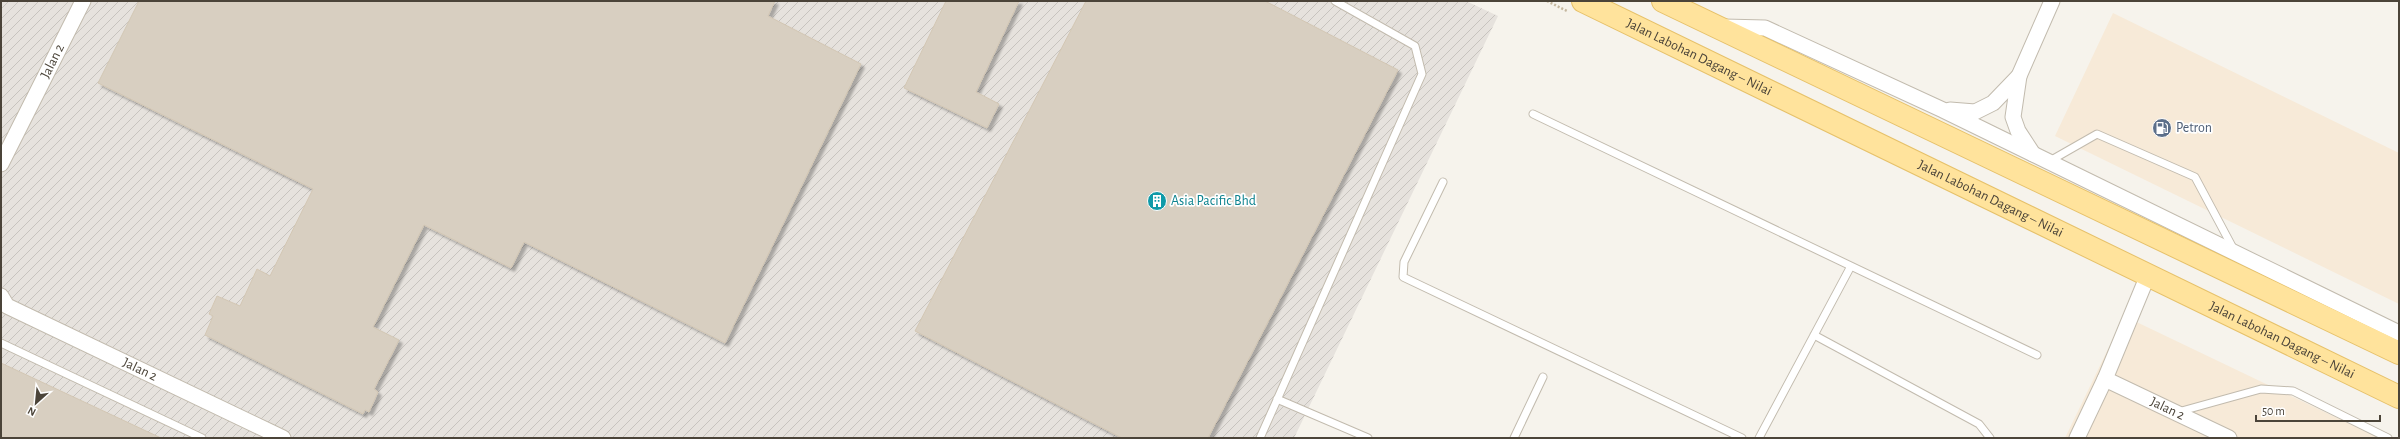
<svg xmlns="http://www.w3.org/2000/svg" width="2400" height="439" viewBox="0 0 2400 439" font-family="'Alegreya Sans',sans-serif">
<defs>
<pattern id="industrial-furrows" width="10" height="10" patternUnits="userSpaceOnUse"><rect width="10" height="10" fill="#e6e2dd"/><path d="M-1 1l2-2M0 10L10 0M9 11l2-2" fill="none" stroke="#c7c3be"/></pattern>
<filter id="shadow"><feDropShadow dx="3.5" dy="3.5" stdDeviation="1" flood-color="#0004"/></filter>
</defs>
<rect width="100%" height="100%" fill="#f6f3ec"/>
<path fill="#f7ead8" d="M2113,13L2399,153V304L2055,136Z
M2124,316L2379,438H2065Z"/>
<path fill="url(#industrial-furrows)" d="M1,1H1466L1498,16L1294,438H1Z"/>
<path fill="#d8cfc1" stroke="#d3c7b4" filter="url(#shadow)" d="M139,1H775L768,16L861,64L725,343L524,242L511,268L424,225L373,327L399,340L374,389L378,392L369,412L365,410L363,414L205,335L213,316L209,314L217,296L240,306L257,269L270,276L313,189L98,83Z
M946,1H1019L976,92L999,104L987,128L904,88Z
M1086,1H1265L1398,70L1208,438H1122L915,331Z
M1,363L161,438H1Z"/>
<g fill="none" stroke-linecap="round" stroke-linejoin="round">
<g stroke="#c2bbae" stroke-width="9">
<path id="lane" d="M1533,114L2037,355
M2048,162L2097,134L2195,177L2234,250
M1443,182L1404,262L1403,277L1742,438
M1814,335L1979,424L1990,438
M1,343L202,438
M1277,399L1368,438
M2178,412L2261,389L2293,391L2388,438
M1260,438L1422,74L1415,46L1335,1
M1514,438L1543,377
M1759,438L1851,266"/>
</g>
<g stroke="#c2bbae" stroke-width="17">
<g id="street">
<path d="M1724,27L1765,28L1943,110L2399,333"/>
<path d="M2019,76L2052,1"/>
<path d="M1950,110L1975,112L1993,103L2019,76L2013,117L2018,131L2033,154"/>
<path id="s1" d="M1,164L83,1"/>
<path id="s2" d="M1,296L7,306L283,438"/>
<path id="s3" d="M2105,379L2229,438"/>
<path d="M2077,438L2105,379L2148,275"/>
</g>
</g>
<g stroke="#e6c16a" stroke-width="24">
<g id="primary">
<path id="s4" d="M1583,1L2399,397"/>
<path d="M1663,1L2399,353"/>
</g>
</g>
<path stroke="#c4b79f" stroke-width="2.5" stroke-dasharray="2 2" stroke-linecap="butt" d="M1547,1L1567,11"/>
<use href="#lane" stroke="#fff" stroke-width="7"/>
<use href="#street" stroke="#fff" stroke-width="15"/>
<use href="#primary" stroke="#ffe39c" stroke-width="22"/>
</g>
<defs>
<g id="fuel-disc" transform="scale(1)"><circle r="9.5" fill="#5c6f8a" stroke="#fff"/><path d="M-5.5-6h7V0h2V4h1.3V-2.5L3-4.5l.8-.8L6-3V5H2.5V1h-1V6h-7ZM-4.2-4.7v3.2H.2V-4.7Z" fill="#fff"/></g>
<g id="building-disc" transform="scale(1)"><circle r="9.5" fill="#0f9aa8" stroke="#fff"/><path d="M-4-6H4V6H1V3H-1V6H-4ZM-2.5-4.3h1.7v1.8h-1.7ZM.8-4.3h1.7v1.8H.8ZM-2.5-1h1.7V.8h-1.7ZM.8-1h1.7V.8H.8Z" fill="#fff"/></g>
</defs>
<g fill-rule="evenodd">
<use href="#fuel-disc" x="2162" y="128"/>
<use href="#building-disc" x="1157" y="201"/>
</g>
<g text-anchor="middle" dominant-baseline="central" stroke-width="3.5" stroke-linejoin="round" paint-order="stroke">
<g font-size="14" fill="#4b4439" stroke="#fff">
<text stroke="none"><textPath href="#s4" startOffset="129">Jalan Labohan Dagang ‒ Nilai</textPath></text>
<text stroke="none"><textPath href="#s1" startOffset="115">Jalan 2</textPath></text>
<text stroke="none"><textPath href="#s4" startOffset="453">Jalan Labohan Dagang ‒ Nilai</textPath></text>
<text stroke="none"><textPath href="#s4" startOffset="777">Jalan Labohan Dagang ‒ Nilai</textPath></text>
<text stroke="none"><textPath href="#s2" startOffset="159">Jalan 2</textPath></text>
<text stroke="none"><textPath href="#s3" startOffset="69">Jalan 2</textPath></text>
</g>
<g font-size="14" fill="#4e5e75" stroke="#fff" text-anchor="start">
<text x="2176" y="128">Petron</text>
</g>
<g font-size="14" fill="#0d838f" stroke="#fff" text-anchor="start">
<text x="1171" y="201">Asia Pacific Bhd</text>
</g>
</g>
<rect width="2400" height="439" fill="none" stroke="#4b4439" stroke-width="4"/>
<g transform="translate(36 403) rotate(207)" stroke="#ffffff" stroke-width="3" paint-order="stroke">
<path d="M0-3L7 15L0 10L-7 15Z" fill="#4b4439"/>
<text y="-6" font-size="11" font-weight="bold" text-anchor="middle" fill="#4b4439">N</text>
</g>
<path d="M2256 415v6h124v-6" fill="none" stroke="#4b4439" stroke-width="2"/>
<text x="2262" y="415" font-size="12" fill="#4b4439" stroke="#ffffff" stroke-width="3" paint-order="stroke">50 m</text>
</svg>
